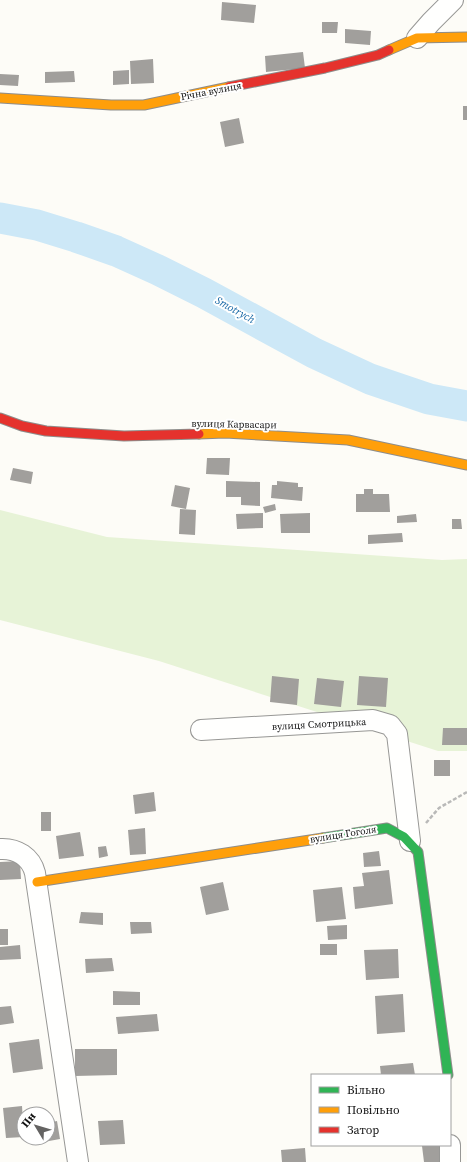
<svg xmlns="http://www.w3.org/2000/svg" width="467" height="1162" viewBox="0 0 467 1162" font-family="'Source Serif 4',serif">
<rect width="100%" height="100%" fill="#fdfcf7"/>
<path fill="#e7f3d7" d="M0,510L107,537L442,560L467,559V751H438L159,661L0,620Z"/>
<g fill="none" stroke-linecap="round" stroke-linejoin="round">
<path stroke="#cde8f7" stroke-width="31" d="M0,218L37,225L76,237L116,251L158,270L204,293L314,353L370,379L429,399L467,406"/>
</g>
<path fill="#a19f9c" d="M222,2L256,5L254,23L221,20Z
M322,22H338L337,33H322Z
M345,29L371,31L370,45L345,43Z
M303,52L305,68L266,72L265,56Z
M153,59L154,83L131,84L130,61Z
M129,70V84L113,85V71Z
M74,71L75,82L45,83V72Z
M0,74L19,75L18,86L0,85Z
M463,106H467V120H463Z
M239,118L244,143L225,147L220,122Z
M207,458H230L229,475L206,474Z
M13,468L33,472L31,484L10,480Z
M226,481L260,482V506L241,505V497H226Z
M277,481L298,483V487H303L302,501L271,498L272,485H277Z
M175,485L190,488L186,509L171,506Z
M364,489H373V494H389L390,512H356V494H364Z
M275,504L276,510L265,513L263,507Z
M180,509L196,510L195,535L179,534Z
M263,513V528L237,529L236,514Z
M310,513V533H281L280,514Z
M416,514L417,522L397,523V516Z
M452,519H461L462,529H452Z
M402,533L403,542L368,544V535Z
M272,676L299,679L297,705L270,702Z
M359,676L388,678L386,707L357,705Z
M317,678L344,681L341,707L314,704Z
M443,728H467V745H442Z
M434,760H450V776H434Z
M154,792L156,811L135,814L133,795Z
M41,812H51V831H41Z
M145,828L146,854L130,855L128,830Z
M80,832L84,856L59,859L56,836Z
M106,846L108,856L99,858L98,847Z
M379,851L381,866L364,867L363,853Z
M20,861L21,879L0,880V862Z
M389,870L393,904L355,909L353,887L364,886L362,873Z
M223,882L229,910L206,915L200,887Z
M342,887L346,919L316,922L313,890Z
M81,912L103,913V925L79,923Z
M130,922H151L152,933L131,934Z
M347,925V939L328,940L327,926Z
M0,929H8V945H0Z
M320,944H337V955H320Z
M20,945L21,959L0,960V947Z
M398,949L399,978L366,980L364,950Z
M112,958L114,971L86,973L85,959Z
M113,991L140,992V1005H113Z
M403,994L405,1032L377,1034L375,996Z
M11,1006L14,1023L0,1025V1007Z
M157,1014L159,1031L118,1034L116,1017Z
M39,1039L43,1069L13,1073L9,1043Z
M75,1049H117V1075L75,1076Z
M413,1063L415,1075H381L380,1066Z
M22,1106L24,1137L6,1138L3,1108Z
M123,1120L125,1144L100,1145L98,1121Z
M57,1121L60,1139L38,1143L37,1138H48V1123Z
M442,1145L443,1162H424L422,1146Z
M305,1148L306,1162H282L281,1150Z"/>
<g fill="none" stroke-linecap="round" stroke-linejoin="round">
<g stroke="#979795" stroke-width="22">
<path id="street" d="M417,38L431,22L453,0
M201,730L373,720L390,725L397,734L410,841
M0,849C17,848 31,857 35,873L78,1162
M450,1145V1162"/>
</g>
<g stroke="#8e8d8b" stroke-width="11">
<path id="fast" d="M323,838L387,828L404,837L418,852L448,1075"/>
</g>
<g stroke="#8e8d8b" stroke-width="11">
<path id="slow" d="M389,50L417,38L467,37
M0,98L111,105H144L229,87
M199,434L225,433L348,440L467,465
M37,882L323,838"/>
</g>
<g stroke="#8e8d8b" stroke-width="11">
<path id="jam" d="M229,87L325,68L378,55L389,50
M0,418L22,426L46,431L124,436L199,434"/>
</g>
<path stroke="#b9b9b8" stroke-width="2.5" stroke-dasharray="4 2" stroke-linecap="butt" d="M426,823L439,808L467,792"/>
<use href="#street" stroke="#fffffe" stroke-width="20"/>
<use href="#fast" stroke="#30b455" stroke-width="9"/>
<use href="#slow" stroke="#ff9f0a" stroke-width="9"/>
<use href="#jam" stroke="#e5322d" stroke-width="9"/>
</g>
<g text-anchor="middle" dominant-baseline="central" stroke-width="4" stroke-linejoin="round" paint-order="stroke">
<g font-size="10" fill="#111" stroke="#fff">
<text transform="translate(211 91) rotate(-11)">Річна вулиця</text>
<text transform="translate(234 424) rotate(1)">вулиця Карвасари</text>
<text transform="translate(319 724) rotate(-3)">вулиця Смотрицька</text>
<text transform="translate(343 834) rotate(-9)">вулиця Гоголя</text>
</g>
<g font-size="11" font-style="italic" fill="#1768a6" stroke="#fff">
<text transform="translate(235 310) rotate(29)">Smotrych</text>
</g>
</g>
<rect x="311" y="1074" width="140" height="72" fill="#ffffff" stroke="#a0a0a0"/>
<rect x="319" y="1087" width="20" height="6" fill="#30b455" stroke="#a0a0a0"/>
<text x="347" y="1094" font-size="12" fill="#111111">Вільно</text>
<rect x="319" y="1107" width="20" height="6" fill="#ff9f0a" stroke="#a0a0a0"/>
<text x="347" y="1114" font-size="12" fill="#111111">Повільно</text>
<rect x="319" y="1127" width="20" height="6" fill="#e5322d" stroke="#a0a0a0"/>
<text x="347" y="1134" font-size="12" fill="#111111">Затор</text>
<g transform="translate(36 1126) rotate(308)"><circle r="19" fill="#ffffff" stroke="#a0a0a0"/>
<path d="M0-3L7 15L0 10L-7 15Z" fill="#646362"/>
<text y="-6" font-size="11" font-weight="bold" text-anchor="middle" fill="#111111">Пн</text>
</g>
</svg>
